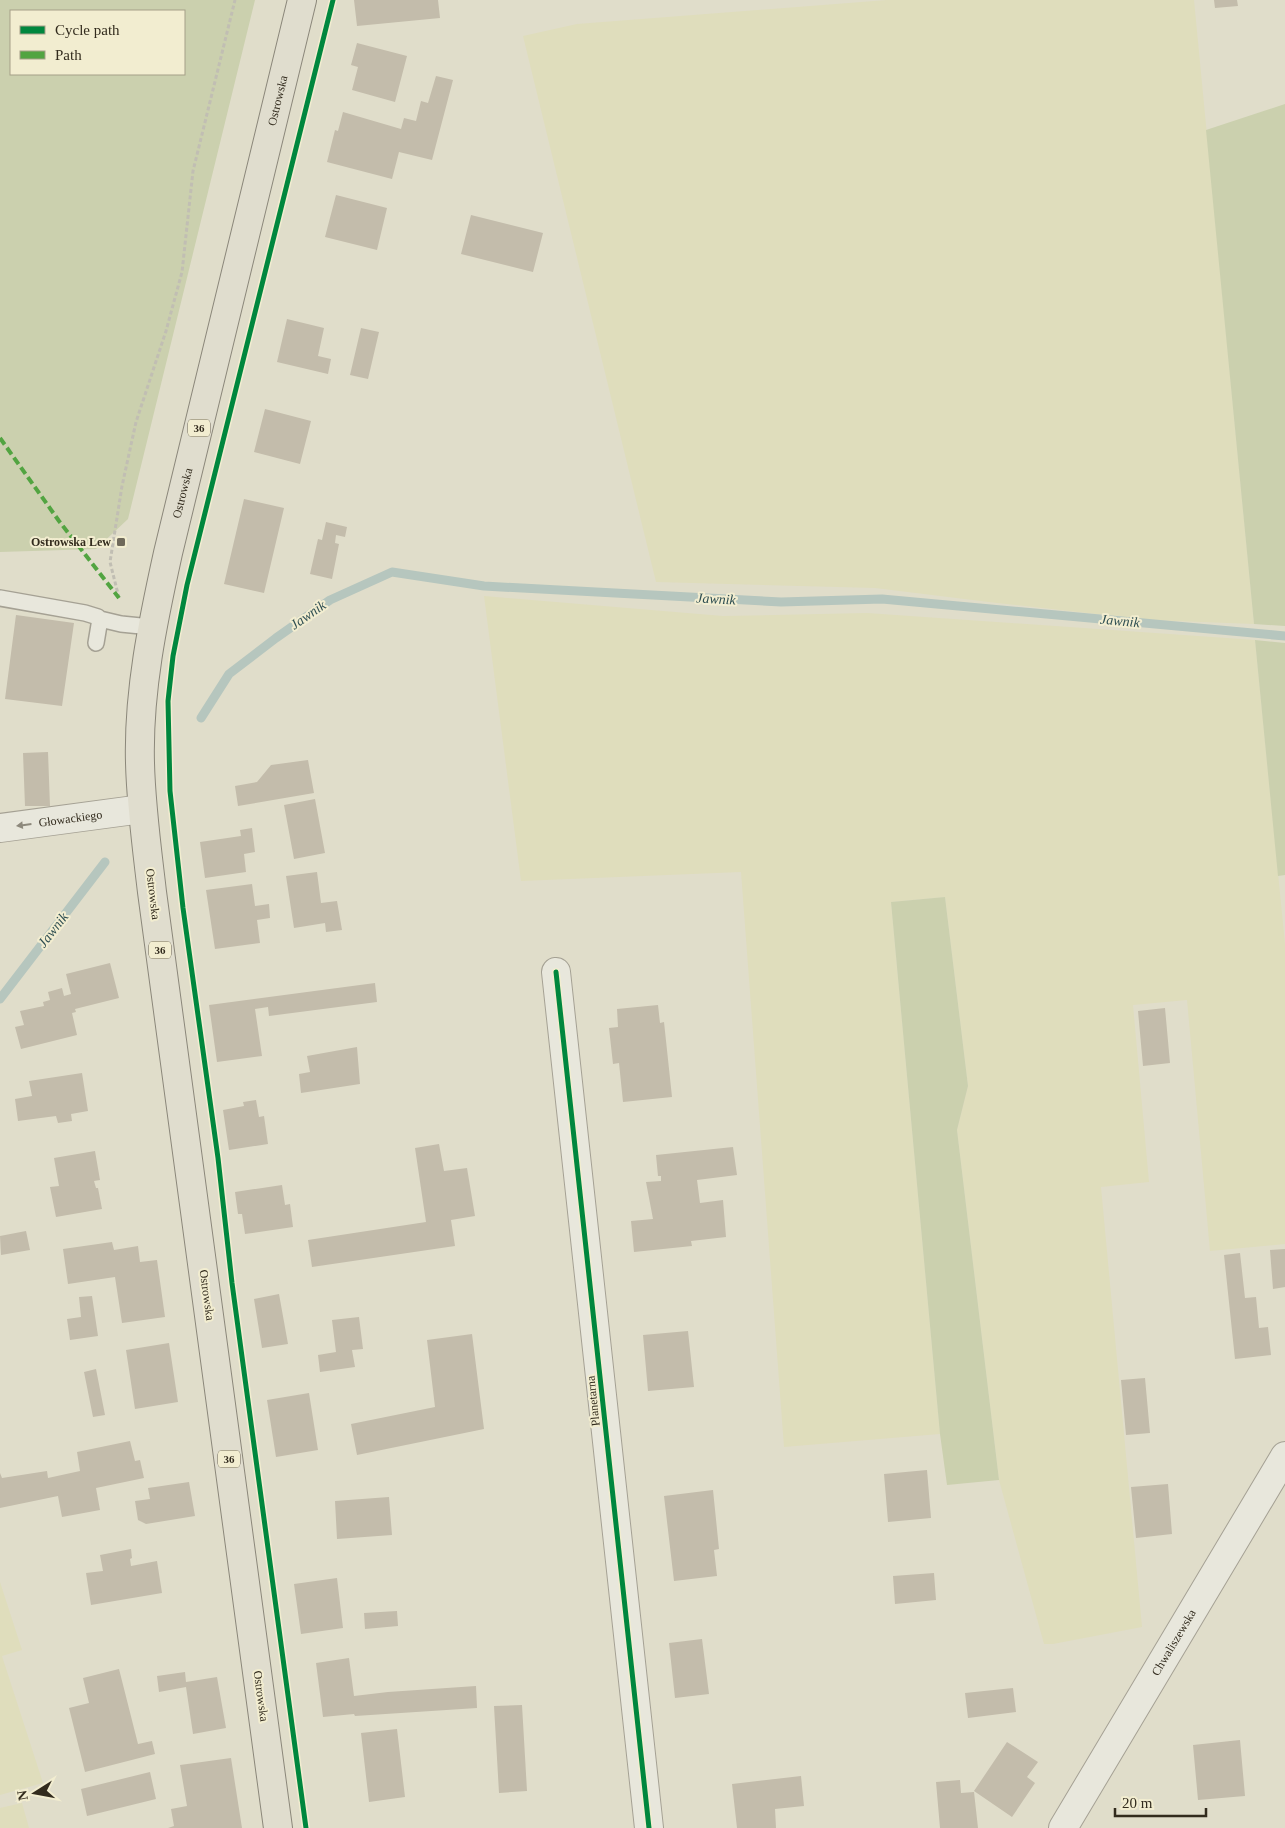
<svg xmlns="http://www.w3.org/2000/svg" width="1285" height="1828" viewBox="0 0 1285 1828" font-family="Georgia,serif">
<rect width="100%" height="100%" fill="#e0ddca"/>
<path fill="#dfddbc" d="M887,0H1194L1254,624L1150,620L997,603L875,588L656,582L523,36L577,24Z
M484,596L723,616L867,613L1255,640L1285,944V1244L1210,1251L1187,1000L1133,1005L1149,1182L1101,1187L1142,1627L1053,1644H1044L999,1480L957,1130L968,1086L945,897L891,902L940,1434L784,1447L741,872L521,881Z
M0,1582L22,1650L2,1656L43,1783L0,1795Z
M22,1803L29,1828H0V1808Z"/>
<path fill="#cbd0ae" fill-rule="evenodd" d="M0,0H255L128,519L96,549L0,552ZM11,11H184V74H11Z
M1285,104V626L1254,624L1206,130Z
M1255,640L1285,643V875L1278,876Z
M945,897L968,1086L957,1130L999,1480L947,1485L940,1434L891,902Z"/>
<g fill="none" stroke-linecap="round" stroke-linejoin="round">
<path stroke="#b6c6be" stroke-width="9" d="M201,718L229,674L276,638L330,600L392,572L484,586L781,602L882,599L1285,636
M0,999L105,862"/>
</g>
<path fill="#c3bcab" d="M354,0H438L440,18L357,26Z
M1214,0H1237L1238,6L1215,8Z
M357,43L407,56L395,102L352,90L358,67L351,65Z
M436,76L453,80L432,160L399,152L392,179L327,162L335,130L338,131L343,112L401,129L404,118L416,121L421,101L428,103Z
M336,195L387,208L377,250L325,237Z
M471,215L543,233L533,272L461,254Z
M287,319L324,328L318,356L331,359L328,374L277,362Z
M361,328L379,332L368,379L350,375Z
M265,409L311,421L300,464L254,452Z
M244,499L284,508L264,593L224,584Z
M326,522L347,527L345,537L336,535L335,543L339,544L332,579L310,574L318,539L322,540Z
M16,615L74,623L62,706L5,699Z
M48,752L50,806H25L23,753Z
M308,760L314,793L238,806L235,786L257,782L271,765Z
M315,799L325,853L294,859L284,805Z
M252,828L255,852L244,854L246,872L205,878L200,842L241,836L240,830Z
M317,872L321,903L337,901L342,930L326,932L325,923L294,928L286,876Z
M252,884L255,906L269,904L270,918L257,920L260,943L215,949L206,890Z
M110,963L119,998L75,1009L76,1012L72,1013L77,1035L21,1049L15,1027L24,1025L20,1011L44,1006L43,1002L50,1000L48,992L62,988L64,996L71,994L66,974Z
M375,983L377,1002L269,1016L268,1007L255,1009L262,1056L217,1062L209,1005Z
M658,1005L660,1023L664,1022L672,1097L623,1102L619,1063L613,1064L609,1028L618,1027L617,1009Z
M1165,1008L1170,1063L1143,1066L1138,1011Z
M357,1047L360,1084L301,1093L299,1074L310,1072L307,1056Z
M82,1073L88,1111L71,1114L72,1121L58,1123L56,1116L18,1121L15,1099L32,1096L29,1081Z
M256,1100L259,1117L264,1116L268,1144L229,1150L223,1110L244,1106L243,1102Z
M439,1144L444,1171L467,1168L475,1216L451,1220L455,1246L312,1267L308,1240L426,1222L415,1148Z
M733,1147L737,1175L697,1180L700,1203L723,1200L726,1237L691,1241L692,1246L634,1252L631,1221L653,1219L646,1182L661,1181V1176H658L656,1155Z
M95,1151L100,1180L94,1181L96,1188H98L102,1209L56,1217L50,1187L59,1186L54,1158Z
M282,1185L285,1205L290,1204L293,1227L245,1234L242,1214H238L235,1192Z
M26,1231L30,1250L1,1255L0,1236Z
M112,1242L114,1250L138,1246L140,1262L157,1260L165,1317L122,1323L115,1277L68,1284L63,1249Z
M1285,1249V1287L1273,1289L1270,1250Z
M1240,1253L1245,1298L1256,1297L1259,1328L1268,1327L1271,1355L1235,1359L1224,1255Z
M279,1294L288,1344L262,1348L254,1299Z
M92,1296L98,1336L70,1340L67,1319L81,1317L79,1297Z
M359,1317L363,1349L352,1350L355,1367L320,1372L318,1355L336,1352L332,1320Z
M688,1331L694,1387L648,1391L643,1335Z
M472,1334L484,1429L357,1455L351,1424L435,1407L427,1340Z
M169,1343L178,1402L135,1409L126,1350Z
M96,1369L105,1415L93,1417L84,1372Z
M1145,1378L1150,1433L1126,1435L1121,1380Z
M309,1393L318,1450L276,1457L267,1400Z
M130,1441L135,1461L140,1460L144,1478L96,1488L100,1510L62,1517L58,1496L0,1508V1473L2,1478L47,1471L48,1478L80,1471L77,1452Z
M927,1470L931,1518L888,1522L884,1474Z
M189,1482L195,1516L146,1524L138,1520L135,1501L150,1499L148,1488Z
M1168,1484L1172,1534L1136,1538L1131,1487Z
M713,1490L719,1549L714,1550L717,1576L674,1581L664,1496Z
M389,1497L392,1535L337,1539L335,1501Z
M131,1549L132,1558L130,1559L131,1566L157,1561L162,1593L91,1605L86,1573L103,1571L100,1555Z
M934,1573L936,1600L895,1604L893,1576Z
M337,1578L343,1628L301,1634L294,1584Z
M397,1611L398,1626L365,1629L364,1613Z
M702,1639L709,1694L675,1698L669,1643Z
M349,1658L354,1696L388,1692L476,1686L477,1708L355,1716L354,1714L323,1717L316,1663Z
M119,1669L138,1744L152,1741L155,1754L85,1772L69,1708L89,1703L83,1678Z
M185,1672L186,1682L217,1677L226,1728L193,1734L186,1687L159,1692L157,1676Z
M1013,1688L1016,1712L968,1718L965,1693Z
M522,1705L527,1791L499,1793L494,1706Z
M397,1729L405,1797L369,1802L361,1733Z
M1240,1740L1245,1796L1198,1800L1193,1745Z
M1007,1742L1038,1762L1027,1777L1035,1783L1012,1817L974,1791Z
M231,1758L242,1828H168L174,1826L171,1809L187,1806L180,1765Z
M150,1772L156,1799L87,1816L81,1789Z
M801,1776L804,1806L775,1809L776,1828H737L732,1784Z
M960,1780L961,1793L974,1792L978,1828H940L936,1782Z"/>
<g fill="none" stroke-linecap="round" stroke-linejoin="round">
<g stroke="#a5a194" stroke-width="18">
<path id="lane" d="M0,598L85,613L98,617L100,619
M96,643L100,619L121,624L151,627"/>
</g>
<g stroke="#a5a194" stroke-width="30">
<g id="street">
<path id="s1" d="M0,828L142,809"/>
<path d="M556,972L649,1828"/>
<path id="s2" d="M1063,1828L1285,1456"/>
</g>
</g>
<g stroke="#8b877a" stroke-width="30">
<g id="primary">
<path id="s3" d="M278,1828L152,892C147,849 141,806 140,763C138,692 153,621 168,553L302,0"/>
</g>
</g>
<path stroke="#c1beb3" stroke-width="3" stroke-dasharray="4 2.5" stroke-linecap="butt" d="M119,598L110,562L122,486L136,422L166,331L182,272L193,171L235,0"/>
<use href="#lane" stroke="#e8e7dc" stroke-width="15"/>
<use href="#street" stroke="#e8e7dc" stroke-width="28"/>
<use href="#primary" stroke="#e0ddce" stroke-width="28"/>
<path stroke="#52a441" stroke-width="4" stroke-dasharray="8 4" stroke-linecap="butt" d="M0,438L59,521L119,598"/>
<g stroke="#f2edd0" stroke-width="8">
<path id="cycleway" d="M556,972L649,1828
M306,1828L232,1283L218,1158L183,908L170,791L168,701L173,656L187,585L333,0"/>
</g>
<use href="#cycleway" stroke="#00873e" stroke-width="5"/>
</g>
<defs><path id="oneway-solid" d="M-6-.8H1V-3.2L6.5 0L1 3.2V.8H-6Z" transform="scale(1.25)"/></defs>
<use fill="#8d897c" href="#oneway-solid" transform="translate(24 825) rotate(173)"/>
<rect fill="#6f695a" stroke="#f2edd0" stroke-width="2" x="116" y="537" width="10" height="10" rx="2.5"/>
<g text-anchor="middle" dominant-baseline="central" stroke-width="4" stroke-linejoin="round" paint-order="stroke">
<g fill="#f2edd0" stroke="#6c6553" stroke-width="1">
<rect x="188" y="419.5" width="22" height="17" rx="4"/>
<rect x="149" y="941.5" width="22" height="17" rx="4"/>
<rect x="218" y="1450.5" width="22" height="17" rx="4"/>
</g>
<g font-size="11" font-weight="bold" fill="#322b1d">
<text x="199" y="428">36</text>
<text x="160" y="950">36</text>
<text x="229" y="1459">36</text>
</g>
<g font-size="12" fill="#322b1d" stroke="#f2edd0">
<text stroke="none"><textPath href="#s3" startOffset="1752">Ostrowska</textPath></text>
<text stroke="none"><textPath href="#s3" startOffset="1348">Ostrowska</textPath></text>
<text stroke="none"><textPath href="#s1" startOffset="71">Głowackiego</textPath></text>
<text transform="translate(153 894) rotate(83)">Ostrowska</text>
<text transform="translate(207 1295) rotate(82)">Ostrowska</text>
<text transform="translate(593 1401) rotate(-96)">Planetarna</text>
<text stroke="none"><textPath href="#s2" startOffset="216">Chwaliszewska</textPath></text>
<text transform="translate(261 1696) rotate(82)">Ostrowska</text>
</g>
<g font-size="12" font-weight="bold" fill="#322b1d" stroke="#f2edd0" text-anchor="end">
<text x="111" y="542">Ostrowska Lew</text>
</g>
<g font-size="14" font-style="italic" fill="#2e4e51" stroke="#f2edd0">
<text transform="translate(716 599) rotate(3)">Jawnik</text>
<text transform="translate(308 615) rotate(-35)">Jawnik</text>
<text transform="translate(1120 621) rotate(5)">Jawnik</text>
<text transform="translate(53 930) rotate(-52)">Jawnik</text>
</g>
</g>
<rect x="10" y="10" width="175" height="65" fill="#f2edd0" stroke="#a59f88"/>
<rect x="20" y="26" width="25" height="8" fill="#00873e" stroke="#a59f88"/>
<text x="55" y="35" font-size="15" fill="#322b1d">Cycle path</text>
<rect x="20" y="51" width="25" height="8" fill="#52a441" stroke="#a59f88"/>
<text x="55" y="60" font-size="15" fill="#322b1d">Path</text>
<g transform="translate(35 1793) rotate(259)" stroke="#f2edd0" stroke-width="4" paint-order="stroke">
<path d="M0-4L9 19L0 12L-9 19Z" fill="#322b1d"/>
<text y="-8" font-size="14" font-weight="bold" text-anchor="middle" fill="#322b1d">N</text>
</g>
<path d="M1115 1808v8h91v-8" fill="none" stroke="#322b1d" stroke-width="2.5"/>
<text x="1122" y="1808" font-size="15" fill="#322b1d" stroke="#f2edd0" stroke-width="4" paint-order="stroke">20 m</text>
</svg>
